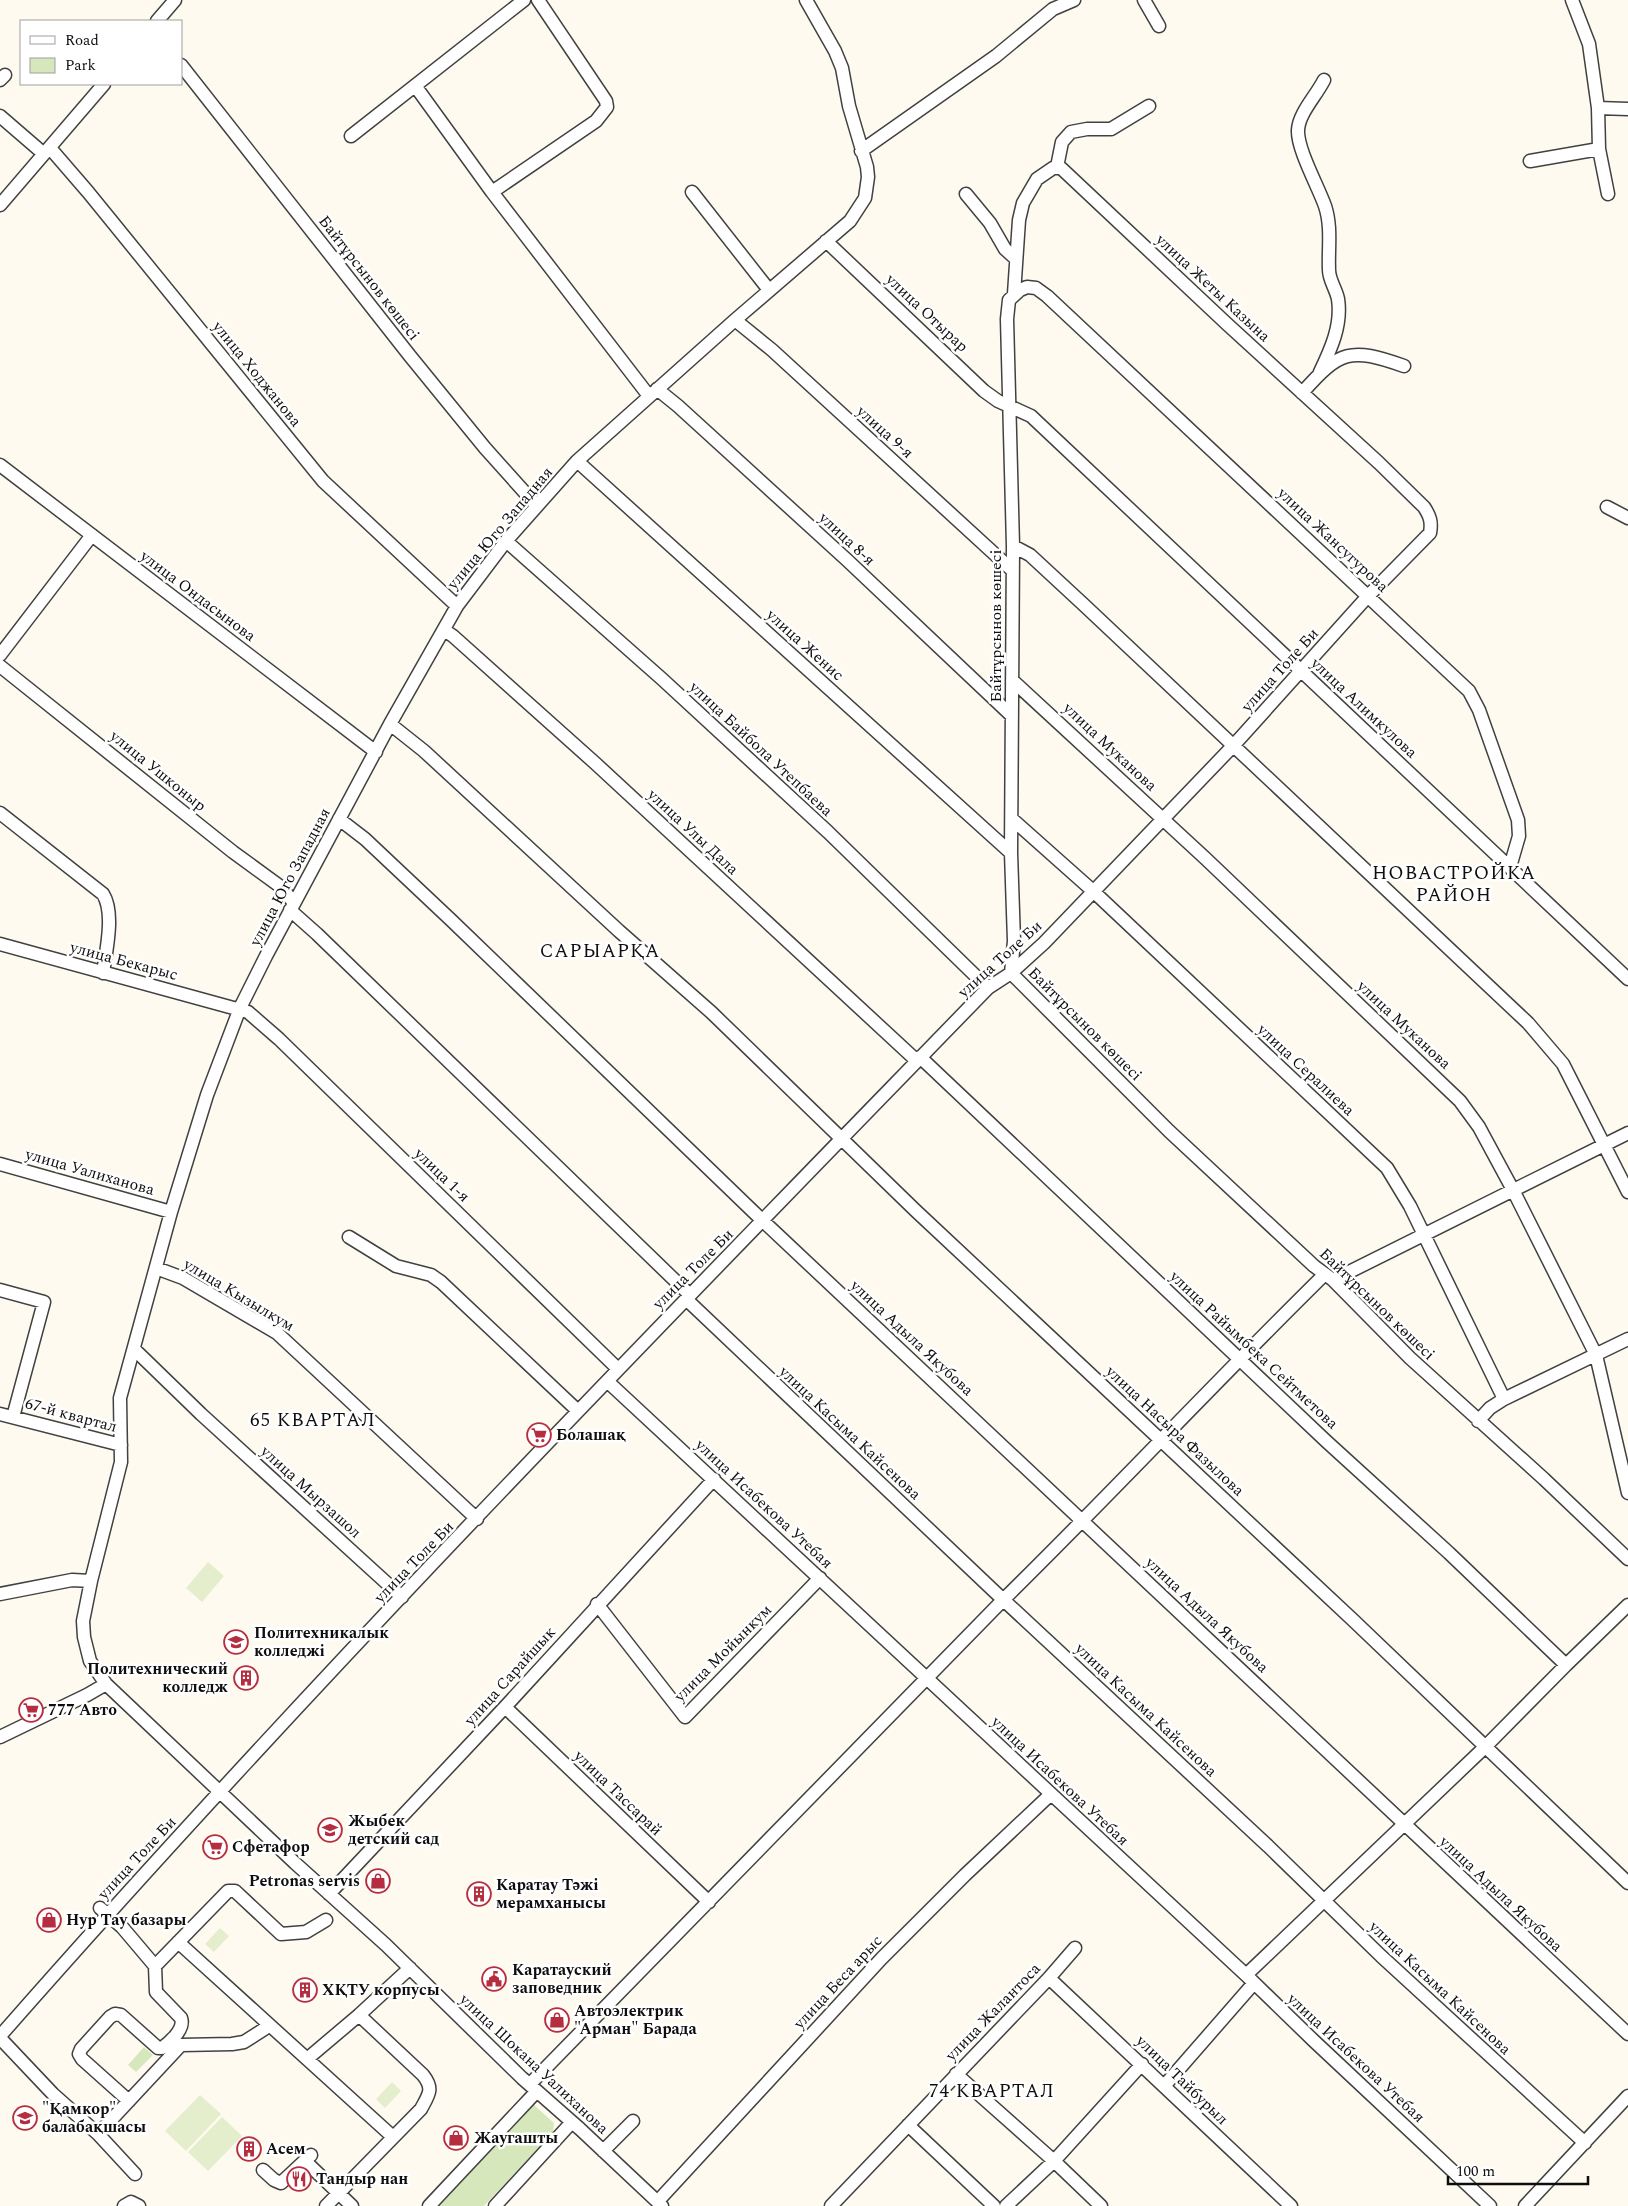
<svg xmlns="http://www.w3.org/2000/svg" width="1628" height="2206" viewBox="0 0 1628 2206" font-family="Spectral,serif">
<rect width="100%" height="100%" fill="#fefaef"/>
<path fill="#d5e7bb" d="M144,2047L153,2055L136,2072L128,2065Z
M534,2105L554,2123L553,2132L484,2206H430L524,2106Z"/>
<path fill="#e5eecc" d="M208,1562L224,1576L202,1602L186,1588Z
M220,1928L229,1936L214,1952L205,1944Z
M392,2082L401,2091L385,2108L376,2099Z
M200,2095L221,2114L186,2151L165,2131Z
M222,2117L242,2136L208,2171L188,2152Z"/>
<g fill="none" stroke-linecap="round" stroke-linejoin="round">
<g stroke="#414141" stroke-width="15">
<path id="minor" d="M1144,0L1159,26
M1572,0L1589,44L1598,108L1599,149L1608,194
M157,21L175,0
M181,65L410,356L485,448L537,506
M0,80L5,75
M416,87L492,192L649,396
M1598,108L1628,109
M0,116L44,154
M351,136L524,0
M50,148L88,192L323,481L457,606
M861,151L996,56L1053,9L1074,0
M1530,161L1599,149
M1057,167L1062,142L1071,132L1087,129H1111L1149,106
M492,192L596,121L607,107L606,101L538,0
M692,192L769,290
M966,194L990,223L1005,249L1016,259
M0,205L104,84
M826,241L984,391L998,401L1031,416L1628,979
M735,320L772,350L1012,570
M1320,372C1331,349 1342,325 1338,299C1336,289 1329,280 1329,270C1328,249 1332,227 1325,206C1318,186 1297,149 1298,130C1299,113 1316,96 1324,80
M657,389L678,406L847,560L1012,716
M1302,393C1340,350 1350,347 1404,366
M577,461L1011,853
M0,465L376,752
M1607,507L1628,518
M506,541L662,679L828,832L988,988
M1013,546L1030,555L1084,605L1528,1023L1563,1064L1628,1192
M444,630L453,636L595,763L917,1061
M0,655L92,535
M0,666L233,852L281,887L294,903
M1012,680L1205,858L1460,1101L1479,1127L1513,1190L1596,1355L1628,1493
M390,724L424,751L619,931L712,1013L916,1211L1354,1621L1628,1883
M0,813L103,894C115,913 106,951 103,973
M339,819L365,839L451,920L763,1221L1628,2034
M1012,819L1093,891L1387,1168L1410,1206L1504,1399
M1510,867L1519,836L1518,820L1479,710L1469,691L1047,296L1036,288L1027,287L1020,290L1009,300L1007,319L1013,546L1011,853L1014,941L1011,973L1169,1131L1314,1266L1333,1280L1410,1358L1544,1479L1628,1559
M290,910L317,934L690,1295
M0,944L248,1012L279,1039L618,1369
M920,1057L1326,1441L1449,1553L1566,1665
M0,1164L171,1212
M349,1237L396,1266L431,1275L441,1282L578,1411
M156,1268L183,1278L277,1333L477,1519
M1333,1280L1628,1133
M0,1290L44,1302L13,1417
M686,1299L995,1592L1268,1846L1381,1956L1585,2143
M134,1349L201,1414L402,1597
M607,1381L1246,1975L1314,2041L1490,2206
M0,1414L121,1445
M1478,1421L1490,1408L1504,1399L1628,1339
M0,1594L72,1580L91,1581
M597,1604L685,1717L820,1578
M505,1707L709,1902
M0,1737L87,1695L106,1684
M329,1894L505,1707L714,1479
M100,1908L122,1927L155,1966L156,1992L181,2018C185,2029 170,2042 162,2048H158L121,2015L115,2014L110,2017L81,2049L79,2054L82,2059L129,2101
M178,1942L393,2137
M155,1966L228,1891H235L281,1934L306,1932L326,1920
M1246,1975L1485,1747L1566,1665L1628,1605
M1049,1978L1291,2206
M0,2036C317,1675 654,1332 988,988L1011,973L1044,943L1233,746L1368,596L1430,533C1432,522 1430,516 1424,507L1379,463L1227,324L1061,168H1053L1037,179L1023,203L1019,220L1014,294
M0,2038L53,2094L98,2134L135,2174
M307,2059L359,2015L410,1968
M956,2074L1054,2161L1101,2206
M530,2084L1003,1600C1112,1493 1216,1381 1325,1274
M1165,2085L1254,1983
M908,2125L994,2206
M98,2134L181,2045L232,2044L244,2042L269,2026
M603,2151L633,2121
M305,2161L352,2206
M263,2170L274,2180L281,2183L311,2155
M658,2201L882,1958L965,1875L1051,1794
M124,2206L131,2202L139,2206
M326,2206L421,2109C429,2094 434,2089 423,2075L359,2015
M429,2206L537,2091
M495,2206L572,2122
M662,2206L580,2129L522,2078L386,1945L295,1863L106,1684L90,1661L84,1637L83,1621L91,1581L121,1462L120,1398L171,1212L207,1095L240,1008L266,956L390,724L457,606L506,541L577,461L735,320L850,221L865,198L868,177L867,167L849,106L842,68L835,51L806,0
M831,2206L1049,1978L1075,1948
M1006,2206L1054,2161L1142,2064
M1525,2206L1628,2096"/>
</g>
<use href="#minor" stroke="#fff" stroke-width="12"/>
</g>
<defs>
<g id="supermarket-ring" transform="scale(1.25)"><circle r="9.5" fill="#fff" stroke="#b52e3f" stroke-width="1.5"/><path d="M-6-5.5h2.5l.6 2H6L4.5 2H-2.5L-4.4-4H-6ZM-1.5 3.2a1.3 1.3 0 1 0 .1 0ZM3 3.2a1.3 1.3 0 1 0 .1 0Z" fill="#b52e3f"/></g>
<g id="university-ring" transform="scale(1.25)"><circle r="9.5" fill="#fff" stroke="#b52e3f" stroke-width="1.5"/><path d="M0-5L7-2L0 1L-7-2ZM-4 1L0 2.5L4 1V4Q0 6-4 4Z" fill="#b52e3f"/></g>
<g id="building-ring" transform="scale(1.25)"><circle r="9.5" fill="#fff" stroke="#b52e3f" stroke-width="1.5"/><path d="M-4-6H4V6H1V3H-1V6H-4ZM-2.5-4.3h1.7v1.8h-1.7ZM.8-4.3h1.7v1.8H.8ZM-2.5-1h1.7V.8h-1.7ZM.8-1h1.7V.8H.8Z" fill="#b52e3f"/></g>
<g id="school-ring" transform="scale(1.25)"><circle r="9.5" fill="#fff" stroke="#b52e3f" stroke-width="1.5"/><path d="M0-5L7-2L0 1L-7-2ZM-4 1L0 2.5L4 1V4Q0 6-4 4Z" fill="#b52e3f"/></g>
<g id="shop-ring" transform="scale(1.25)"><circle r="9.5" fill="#fff" stroke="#b52e3f" stroke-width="1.5"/><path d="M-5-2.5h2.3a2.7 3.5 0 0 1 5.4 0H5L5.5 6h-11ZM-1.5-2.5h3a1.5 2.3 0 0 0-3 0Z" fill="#b52e3f"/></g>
<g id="civic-ring" transform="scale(1.25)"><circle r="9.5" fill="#fff" stroke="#b52e3f" stroke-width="1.5"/><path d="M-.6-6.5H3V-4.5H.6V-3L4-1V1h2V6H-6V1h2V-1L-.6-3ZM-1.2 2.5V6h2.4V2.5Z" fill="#b52e3f"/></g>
<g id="restaurant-ring" transform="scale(1.25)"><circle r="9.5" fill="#fff" stroke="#b52e3f" stroke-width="1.5"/><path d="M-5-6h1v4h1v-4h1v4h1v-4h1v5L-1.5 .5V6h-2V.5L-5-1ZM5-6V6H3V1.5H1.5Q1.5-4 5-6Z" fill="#b52e3f"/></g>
</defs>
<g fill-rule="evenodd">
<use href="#supermarket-ring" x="539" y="1435"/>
<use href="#university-ring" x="236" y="1642"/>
<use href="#building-ring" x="246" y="1678"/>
<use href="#supermarket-ring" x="31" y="1710"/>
<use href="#school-ring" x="330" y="1830"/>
<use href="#supermarket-ring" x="215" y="1847"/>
<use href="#shop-ring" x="378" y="1881"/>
<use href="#building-ring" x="479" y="1894"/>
<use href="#shop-ring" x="49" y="1920"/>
<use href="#civic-ring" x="494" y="1979"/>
<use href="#building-ring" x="305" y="1990"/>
<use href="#shop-ring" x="557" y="2020"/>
<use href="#school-ring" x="25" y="2118"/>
<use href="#shop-ring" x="456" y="2138"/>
<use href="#building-ring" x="249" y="2149"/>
<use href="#restaurant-ring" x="299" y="2179"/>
</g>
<g text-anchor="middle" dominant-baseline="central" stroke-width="5" stroke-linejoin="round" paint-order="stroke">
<g font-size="16" fill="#0e0e0e" stroke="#fff">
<text transform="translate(369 278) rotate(52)">Байтұрсынов көшесі</text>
<text transform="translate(1213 288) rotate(43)">улица Жеты Казына</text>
<text transform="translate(927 313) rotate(43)">улица Отырар</text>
<text transform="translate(257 374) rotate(51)">улица Ходжанова</text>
<text transform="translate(885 432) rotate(42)">улица 9-я</text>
<text transform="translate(500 528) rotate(-50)">улица Юго Западная</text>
<text transform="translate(847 539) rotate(43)">улица 8-я</text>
<text transform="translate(1333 540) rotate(43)">улица Жансугурова</text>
<text transform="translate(198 596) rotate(37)">улица Ондасынова</text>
<text transform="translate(996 626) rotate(-90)">Байтұрсынов көшесі</text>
<text transform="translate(805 645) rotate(42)">улица Женис</text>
<text transform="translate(1280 670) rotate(-48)">улица Толе Би</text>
<text transform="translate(1364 708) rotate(43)">улица Алимкулова</text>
<text transform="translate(1110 747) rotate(43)">улица Муканова</text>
<text transform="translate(761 749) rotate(43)">улица Байбола Утепбаева</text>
<text transform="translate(158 771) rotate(39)">улица Ушконыр</text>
<text transform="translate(693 832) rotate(43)">улица Улы Дала</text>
<text transform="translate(290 877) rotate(-62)">улица Юго Западная</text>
<text transform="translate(1000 959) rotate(-42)">улица Толе Би</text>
<text transform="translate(124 961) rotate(15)">улица Бекарыс</text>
<text transform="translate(1085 1024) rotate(45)">Байтұрсынов көшесі</text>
<text transform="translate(1404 1025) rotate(43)">улица Муканова</text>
<text transform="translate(1306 1070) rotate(43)">улица Сералиева</text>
<text transform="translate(90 1172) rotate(16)">улица Уалиханова</text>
<text transform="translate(442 1175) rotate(44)">улица 1-я</text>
<text transform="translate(693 1269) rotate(-45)">улица Толе Би</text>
<text transform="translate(239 1295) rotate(31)">улица Кызылкум</text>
<text transform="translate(1377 1304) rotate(44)">Байтұрсынов көшесі</text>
<text transform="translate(912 1338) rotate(43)">улица Адыла Якубова</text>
<text transform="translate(1254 1350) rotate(43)">улица Райымбека Сейтметова</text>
<text transform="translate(71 1415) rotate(15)">67-й квартал</text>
<text transform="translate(1175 1431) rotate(43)">улица Насыра Фазылова</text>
<text transform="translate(850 1433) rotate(43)">улица Касыма Кайсенова</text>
<text transform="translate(311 1492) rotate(42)">улица Мырзашол</text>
<text transform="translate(764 1504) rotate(43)">улица Исабекова Утебая</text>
<text transform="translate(414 1562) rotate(-46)">улица Толе Би</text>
<text transform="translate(1207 1615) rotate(43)">улица Адыла Якубова</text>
<text transform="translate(723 1653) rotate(-45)">улица Мойынкум</text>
<text transform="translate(510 1676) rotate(-48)">улица Сарайшык</text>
<text transform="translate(1146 1710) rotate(43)">улица Касыма Кайсенова</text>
<text transform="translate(1060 1781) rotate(43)">улица Исабекова Утебая</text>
<text transform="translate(618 1793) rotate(44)">улица Тассарай</text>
<text transform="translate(137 1858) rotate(-47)">улица Толе Би</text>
<text transform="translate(1501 1894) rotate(43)">улица Адыла Якубова</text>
<text transform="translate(838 1982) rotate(-47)">улица Беса арыс</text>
<text transform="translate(1440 1988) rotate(43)">улица Касыма Кайсенова</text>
<text transform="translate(993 2012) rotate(-46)">улица Жалантоса</text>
<text transform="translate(1356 2058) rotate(43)">улица Исабекова Утебая</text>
<text transform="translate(534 2064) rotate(43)">улица Шокана Уалиханова</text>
<text transform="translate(1182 2080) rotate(44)">улица Тайбурыл</text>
</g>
<g font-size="16" font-weight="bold" fill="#0e0e0e" stroke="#fff" text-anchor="start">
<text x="556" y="1435">Болашақ</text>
<text x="254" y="1633">Политехникалык<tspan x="254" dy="18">колледжі</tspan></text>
<text x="228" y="1669" text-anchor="end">Политехнический<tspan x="228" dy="18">колледж</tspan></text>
<text x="48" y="1710">777 Авто</text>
<text x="348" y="1821">Жыбек<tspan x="348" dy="18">детский сад</tspan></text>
<text x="232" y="1847">Сфетафор</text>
<text x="360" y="1881" text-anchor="end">Petronas servis</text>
<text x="496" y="1885">Каратау Тәжі<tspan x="496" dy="18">мерамханысы</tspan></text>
<text x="66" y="1920">Нур Тау базары</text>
<text x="512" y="1970">Каратауский<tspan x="512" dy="18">заповедник</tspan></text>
<text x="322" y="1990">ХҚТУ корпусы</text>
<text x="574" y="2011">Автоэлектрик<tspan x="574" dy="18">"Арман" Барада</tspan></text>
<text x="42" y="2109">"Қамкор"<tspan x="42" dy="18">балабақшасы</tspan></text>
<text x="474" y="2138">Жаугашты</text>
<text x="266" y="2149">Асем</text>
<text x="316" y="2179">Тандыр нан</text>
</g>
<g font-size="19" letter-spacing="1" fill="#0e0e0e" stroke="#fff">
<text x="1454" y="873">НОВАСТРОЙКА<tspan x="1454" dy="22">РАЙОН</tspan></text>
<text x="600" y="951">САРЫАРҚА</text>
<text x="313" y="1420">65 КВАРТАЛ</text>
<text x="992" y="2091">74 КВАРТАЛ</text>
</g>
</g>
<rect x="20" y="20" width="162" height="65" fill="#ffffff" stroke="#9f9f9f"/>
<rect x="30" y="36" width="25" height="8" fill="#ffffff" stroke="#9f9f9f"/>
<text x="65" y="45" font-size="15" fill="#0e0e0e">Road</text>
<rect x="30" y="58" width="25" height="15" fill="#d5e7bb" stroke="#9f9f9f"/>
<text x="65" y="70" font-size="15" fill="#0e0e0e">Park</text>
<path d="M1448 2176v8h140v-8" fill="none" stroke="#0e0e0e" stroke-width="2.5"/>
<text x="1456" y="2176" font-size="15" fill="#0e0e0e" stroke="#ffffff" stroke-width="4" paint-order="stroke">100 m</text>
</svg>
